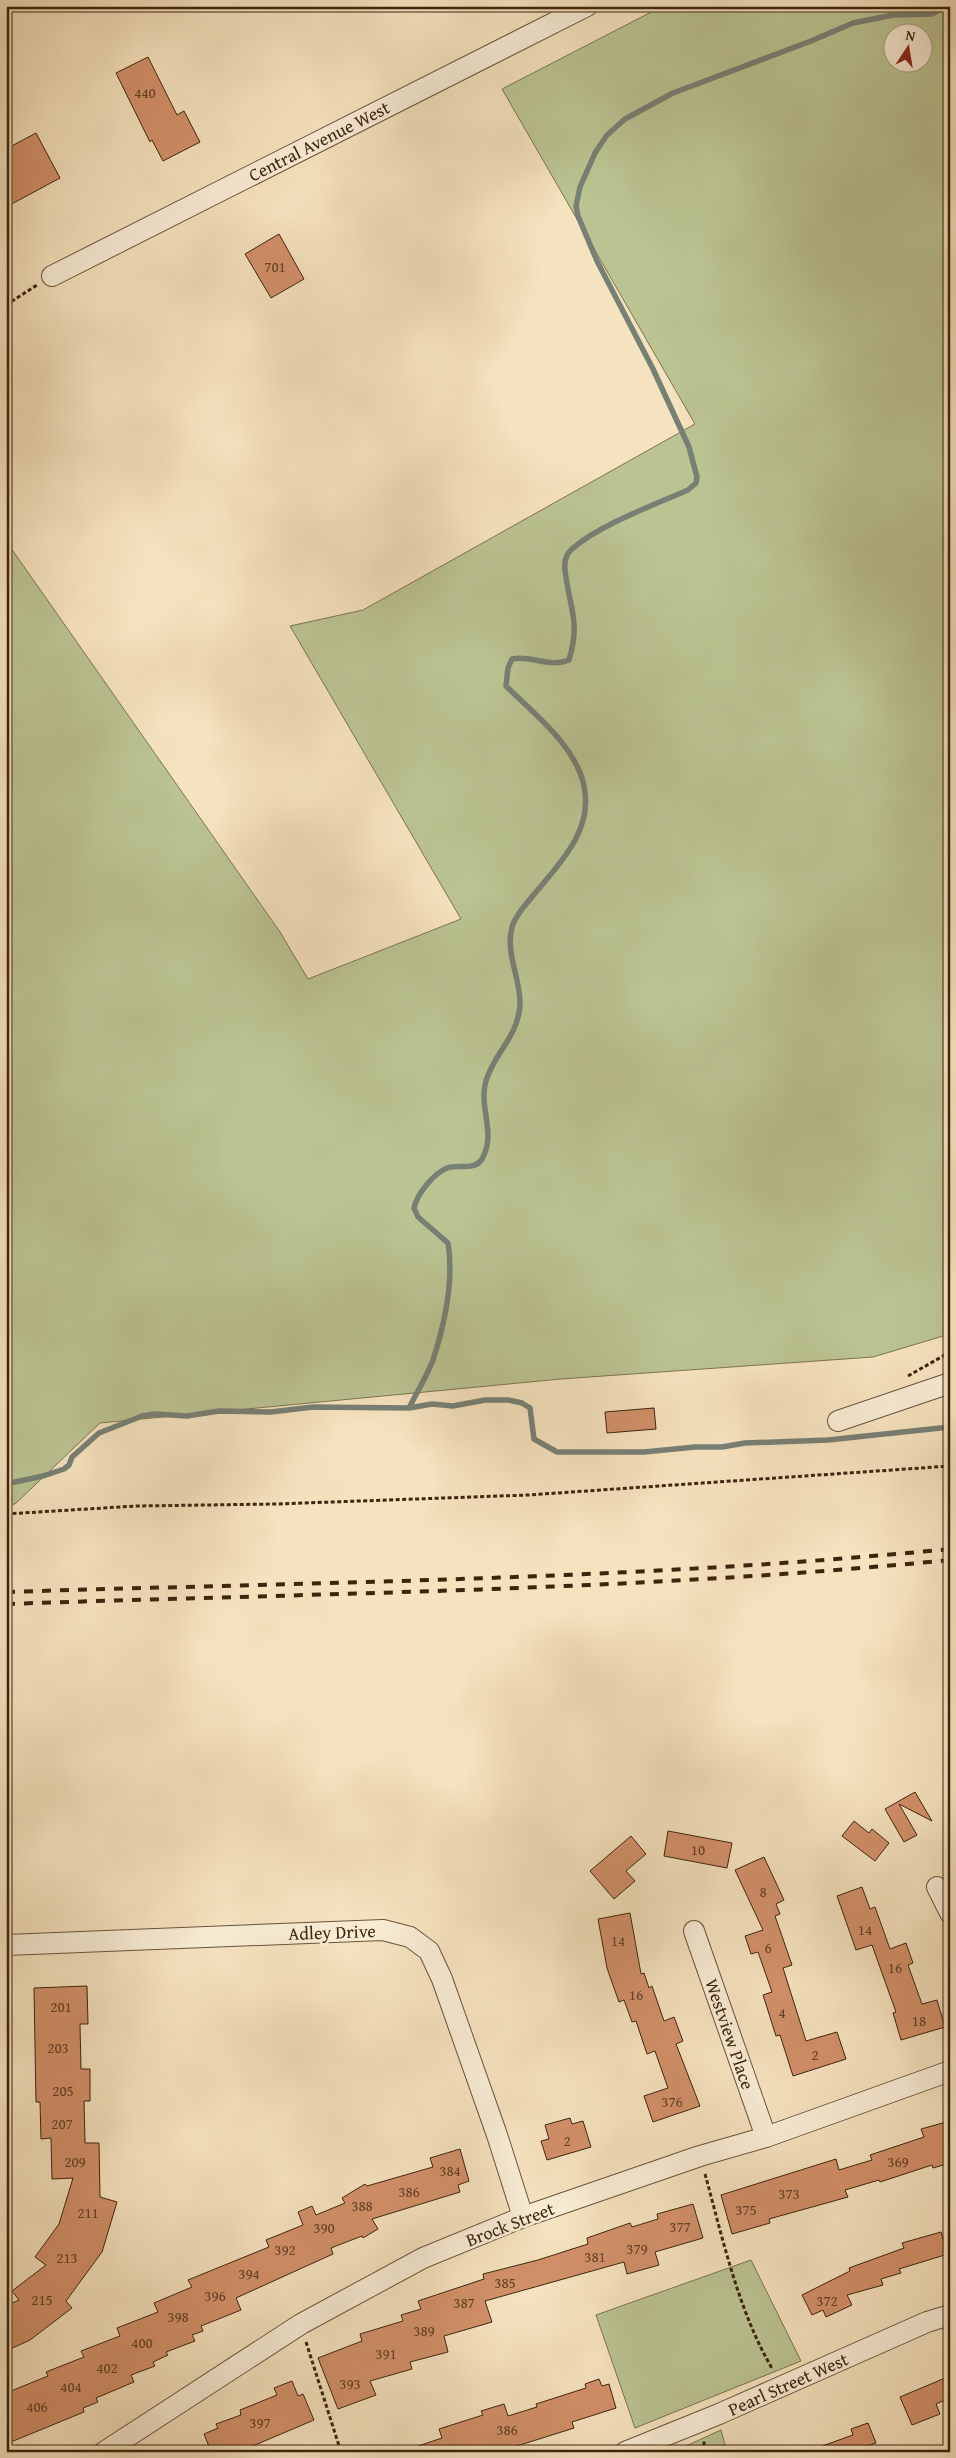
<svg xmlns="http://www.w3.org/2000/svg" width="956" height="2458" viewBox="0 0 956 2458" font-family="'Gentium Book Plus',serif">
<rect width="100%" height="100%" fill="#f5e2be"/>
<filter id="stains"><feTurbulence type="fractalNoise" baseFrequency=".004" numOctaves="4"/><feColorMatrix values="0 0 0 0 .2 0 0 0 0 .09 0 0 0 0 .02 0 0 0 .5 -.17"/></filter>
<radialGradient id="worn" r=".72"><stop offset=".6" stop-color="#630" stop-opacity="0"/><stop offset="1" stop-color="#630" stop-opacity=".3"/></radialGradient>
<path fill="#bbc392" stroke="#7c7450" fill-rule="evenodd" d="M663,6H950V1334L873,1357L561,1379L100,1423L15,1504L6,1505V541L280,932L308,979L461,919L290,626L363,610L695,424L502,89ZM894,32H924V62H894Z
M751,2260L801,2361L635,2428L596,2315Z
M721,2430L727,2452H673Z"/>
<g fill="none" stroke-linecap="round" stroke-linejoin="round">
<path stroke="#778075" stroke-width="5.5" d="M409,1408C417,1392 427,1376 433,1360C445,1323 454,1280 448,1243L418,1217L414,1208C417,1194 433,1174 447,1168C458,1164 475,1171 482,1159C497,1133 478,1107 486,1081C494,1053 518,1037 520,1005C521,979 505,954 512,927C515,916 524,907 531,898C557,866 594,832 584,786C576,746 534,714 506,686L508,668L512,659C531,655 550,668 569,660C581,621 569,607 565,570C564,562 566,554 572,549C599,525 654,505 688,490L696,483L697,477L689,447L653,369L597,261L578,216L576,206L580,187L595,153L607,135L625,119L673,93L811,41L853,23L893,15L932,14L946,6
M6,1484L43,1476L64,1469L69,1465L72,1457L99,1433L142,1416L155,1414L187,1416L219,1411L271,1412L313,1407L409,1408L432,1404L453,1406L485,1400H508L522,1403L530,1408L534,1439L557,1452H644L695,1447H722L745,1443L828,1440L950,1427"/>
</g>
<path fill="#d29069" stroke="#3c250f" d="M148,57L177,115L184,111L200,142L163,161L152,140L150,142L116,73Z
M36,133L60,178L6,207V149Z
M279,234L304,279L271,298L245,254Z
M654,1408L656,1429L607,1433L605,1412Z
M915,1792L932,1821L899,1804L917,1835L904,1842L885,1809Z
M854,1821L869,1833L872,1829L889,1843L875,1861L842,1836Z
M668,1831L732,1843L727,1868L664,1856Z
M631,1836L646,1854L626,1871L635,1881L614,1899L590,1871Z
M764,1857L784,1900L776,1904L780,1914L775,1916L792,1965L783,1968L806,2041L837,2032L846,2059L793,2076L780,2035L776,2036L763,1995L772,1992L758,1952L751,1954L745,1936L763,1930L735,1870Z
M862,1887L870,1909L875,1907L890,1949L906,1943L913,1963L908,1965L922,2004L937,2000L945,2027L901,2040L893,2013L896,2012L872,1945L856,1950L837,1896Z
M630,1913L641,1974L644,1973L649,1988L652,1986L664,2021L674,2017L683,2041L676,2044L700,2106L653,2122L644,2096L668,2088L655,2051L647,2054L636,2021L632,2022L624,2000L619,2002L607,1968L598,1919Z
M87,1986L88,2024H80L81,2069H90V2101H84L85,2143H99L100,2197L117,2202L102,2252L66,2301L72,2308L30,2340L6,2351V2306L19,2300L12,2291L46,2265L35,2257L59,2224L73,2178L52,2179L51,2138L41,2139L40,2102H36L34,1988Z
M570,2118L572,2124L583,2121L591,2147L547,2160L541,2141L549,2139L545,2125Z
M950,2121V2163L933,2168L932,2165L880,2182L879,2180L845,2190L848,2197L769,2219L770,2223L732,2234L721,2195L836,2159L839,2170L872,2160L870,2155L924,2137L921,2129Z
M460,2149L469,2181L458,2185L460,2192L372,2219L378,2229L363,2238L362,2236L331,2248L333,2254L236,2298L241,2310L201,2326L203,2331L192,2335L195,2341L166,2352L168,2355L153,2362L155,2366L131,2375L134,2382L96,2398L98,2402L83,2408L84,2412L6,2444V2393L48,2376L46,2372L84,2357L81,2351L120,2336L117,2328L158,2312L154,2303L192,2287L188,2280L269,2247L266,2240L303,2225L298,2212L312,2206L316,2215L345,2203L342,2198L365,2184L367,2186L433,2167L430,2158Z
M693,2204L703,2238L655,2252L659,2265L627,2274L624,2262L485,2301L492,2322L444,2336L448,2352L410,2362L412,2369L370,2381L376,2395L338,2409L318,2358L362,2341L360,2334L403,2321L401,2315L421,2309L418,2301L484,2279L483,2274L538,2260L588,2244L587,2238L630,2223L632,2227L658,2219L657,2214Z
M941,2232L948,2254L899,2269L901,2273L881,2279L883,2285L847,2295L852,2305L826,2317L823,2310L812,2315L802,2295L850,2271L849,2268L904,2248L902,2243Z
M950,2376V2398L936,2404L940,2414L912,2425L900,2397Z
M599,2379L602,2386L609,2384L616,2408L572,2422L574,2428L498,2452H409V2449L442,2438L439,2429L483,2415L481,2411L504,2404L508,2416L537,2407L536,2404L586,2388L585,2384Z
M292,2381L298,2396L303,2394L314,2420L248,2448L250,2452H211L204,2434L218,2428L216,2424L241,2415L240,2410L277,2395L274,2388Z
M868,2423L876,2443L867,2446L869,2452H811V2450L853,2435L851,2429Z"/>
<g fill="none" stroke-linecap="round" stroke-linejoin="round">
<g stroke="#6a543b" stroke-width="22">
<path id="minor" d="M52,276L587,6
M838,1421L950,1383
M937,1887L950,1913
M694,1931L766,2137
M6,1945L383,1930L410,1937L429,1951L442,1979L497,2135L523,2217
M104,2452L301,2324L423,2258L523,2217L700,2156L766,2137L950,2071
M625,2452L719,2414L927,2322L950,2315"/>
</g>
<path stroke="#3c250f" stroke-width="3" stroke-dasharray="4 2.5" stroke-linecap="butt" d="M6,305L37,285
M908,1376L950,1352
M6,1514L136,1506L276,1504L528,1495L950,1466
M705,2174C723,2239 738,2311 773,2370
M306,2342L341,2452
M704,2452V2440"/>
<use href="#minor" stroke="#f8ecd5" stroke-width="20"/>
<path stroke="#3c250f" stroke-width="4" stroke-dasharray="9 9" stroke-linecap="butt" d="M6,1592C321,1582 636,1580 950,1549
M6,1604C321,1593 636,1591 950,1560"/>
</g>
<g text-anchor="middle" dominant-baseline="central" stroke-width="5" stroke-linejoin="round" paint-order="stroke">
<g font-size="15" fill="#624026">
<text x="145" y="92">440</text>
<text x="275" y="266">701</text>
<text x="698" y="1849">10</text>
<text x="763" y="1891">8</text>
<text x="865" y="1929">14</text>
<text x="618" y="1940">14</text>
<text x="768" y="1947">6</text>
<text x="895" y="1967">16</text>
<text x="636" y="1994">16</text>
<text x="61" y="2006">201</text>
<text x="782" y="2012">4</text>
<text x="919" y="2020">18</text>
<text x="58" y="2047">203</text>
<text x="815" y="2054">2</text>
<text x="63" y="2090">205</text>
<text x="672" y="2101">376</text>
<text x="62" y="2123">207</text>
<text x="567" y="2140">2</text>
<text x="75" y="2161">209</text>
<text x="898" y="2161">369</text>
<text x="450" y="2170">384</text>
<text x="409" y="2191">386</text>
<text x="789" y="2193">373</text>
<text x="362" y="2205">388</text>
<text x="746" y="2209">375</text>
<text x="88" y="2212">211</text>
<text x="680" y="2226">377</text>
<text x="324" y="2227">390</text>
<text x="637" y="2248">379</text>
<text x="285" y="2249">392</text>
<text x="595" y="2256">381</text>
<text x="67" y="2257">213</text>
<text x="249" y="2273">394</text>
<text x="505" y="2282">385</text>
<text x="215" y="2295">396</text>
<text x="42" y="2299">215</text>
<text x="827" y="2300">372</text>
<text x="464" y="2302">387</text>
<text x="178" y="2316">398</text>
<text x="424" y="2330">389</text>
<text x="142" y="2342">400</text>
<text x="386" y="2353">391</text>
<text x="107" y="2367">402</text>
<text x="350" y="2383">393</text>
<text x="71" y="2386">404</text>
<text x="37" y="2406">406</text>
<text x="260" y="2422">397</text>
<text x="507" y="2429">386</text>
</g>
<g font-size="18" fill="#3c250f" stroke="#f8ecd5">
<text transform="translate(319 141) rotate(-27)">Central Avenue West</text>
<text transform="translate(332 1932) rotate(-2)">Adley Drive</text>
<text transform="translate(730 2034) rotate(71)">Westview Place</text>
<text transform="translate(510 2224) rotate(-21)">Brock Street</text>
<text transform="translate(788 2384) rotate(-24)">Pearl Street West</text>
</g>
</g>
<rect width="956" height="2458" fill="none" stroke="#f5e2be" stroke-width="25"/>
<rect x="8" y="8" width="941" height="2443" fill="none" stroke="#3c250f" stroke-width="2.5"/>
<rect x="12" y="12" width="931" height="2433" fill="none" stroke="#3c250f"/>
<g transform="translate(908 48) rotate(12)"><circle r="24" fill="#f8ecd5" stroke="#ad9c86"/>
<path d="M0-4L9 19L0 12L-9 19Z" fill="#8f2418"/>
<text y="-8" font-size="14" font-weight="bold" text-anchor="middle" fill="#3c250f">N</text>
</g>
<rect width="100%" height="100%" filter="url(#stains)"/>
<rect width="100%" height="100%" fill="url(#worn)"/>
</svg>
